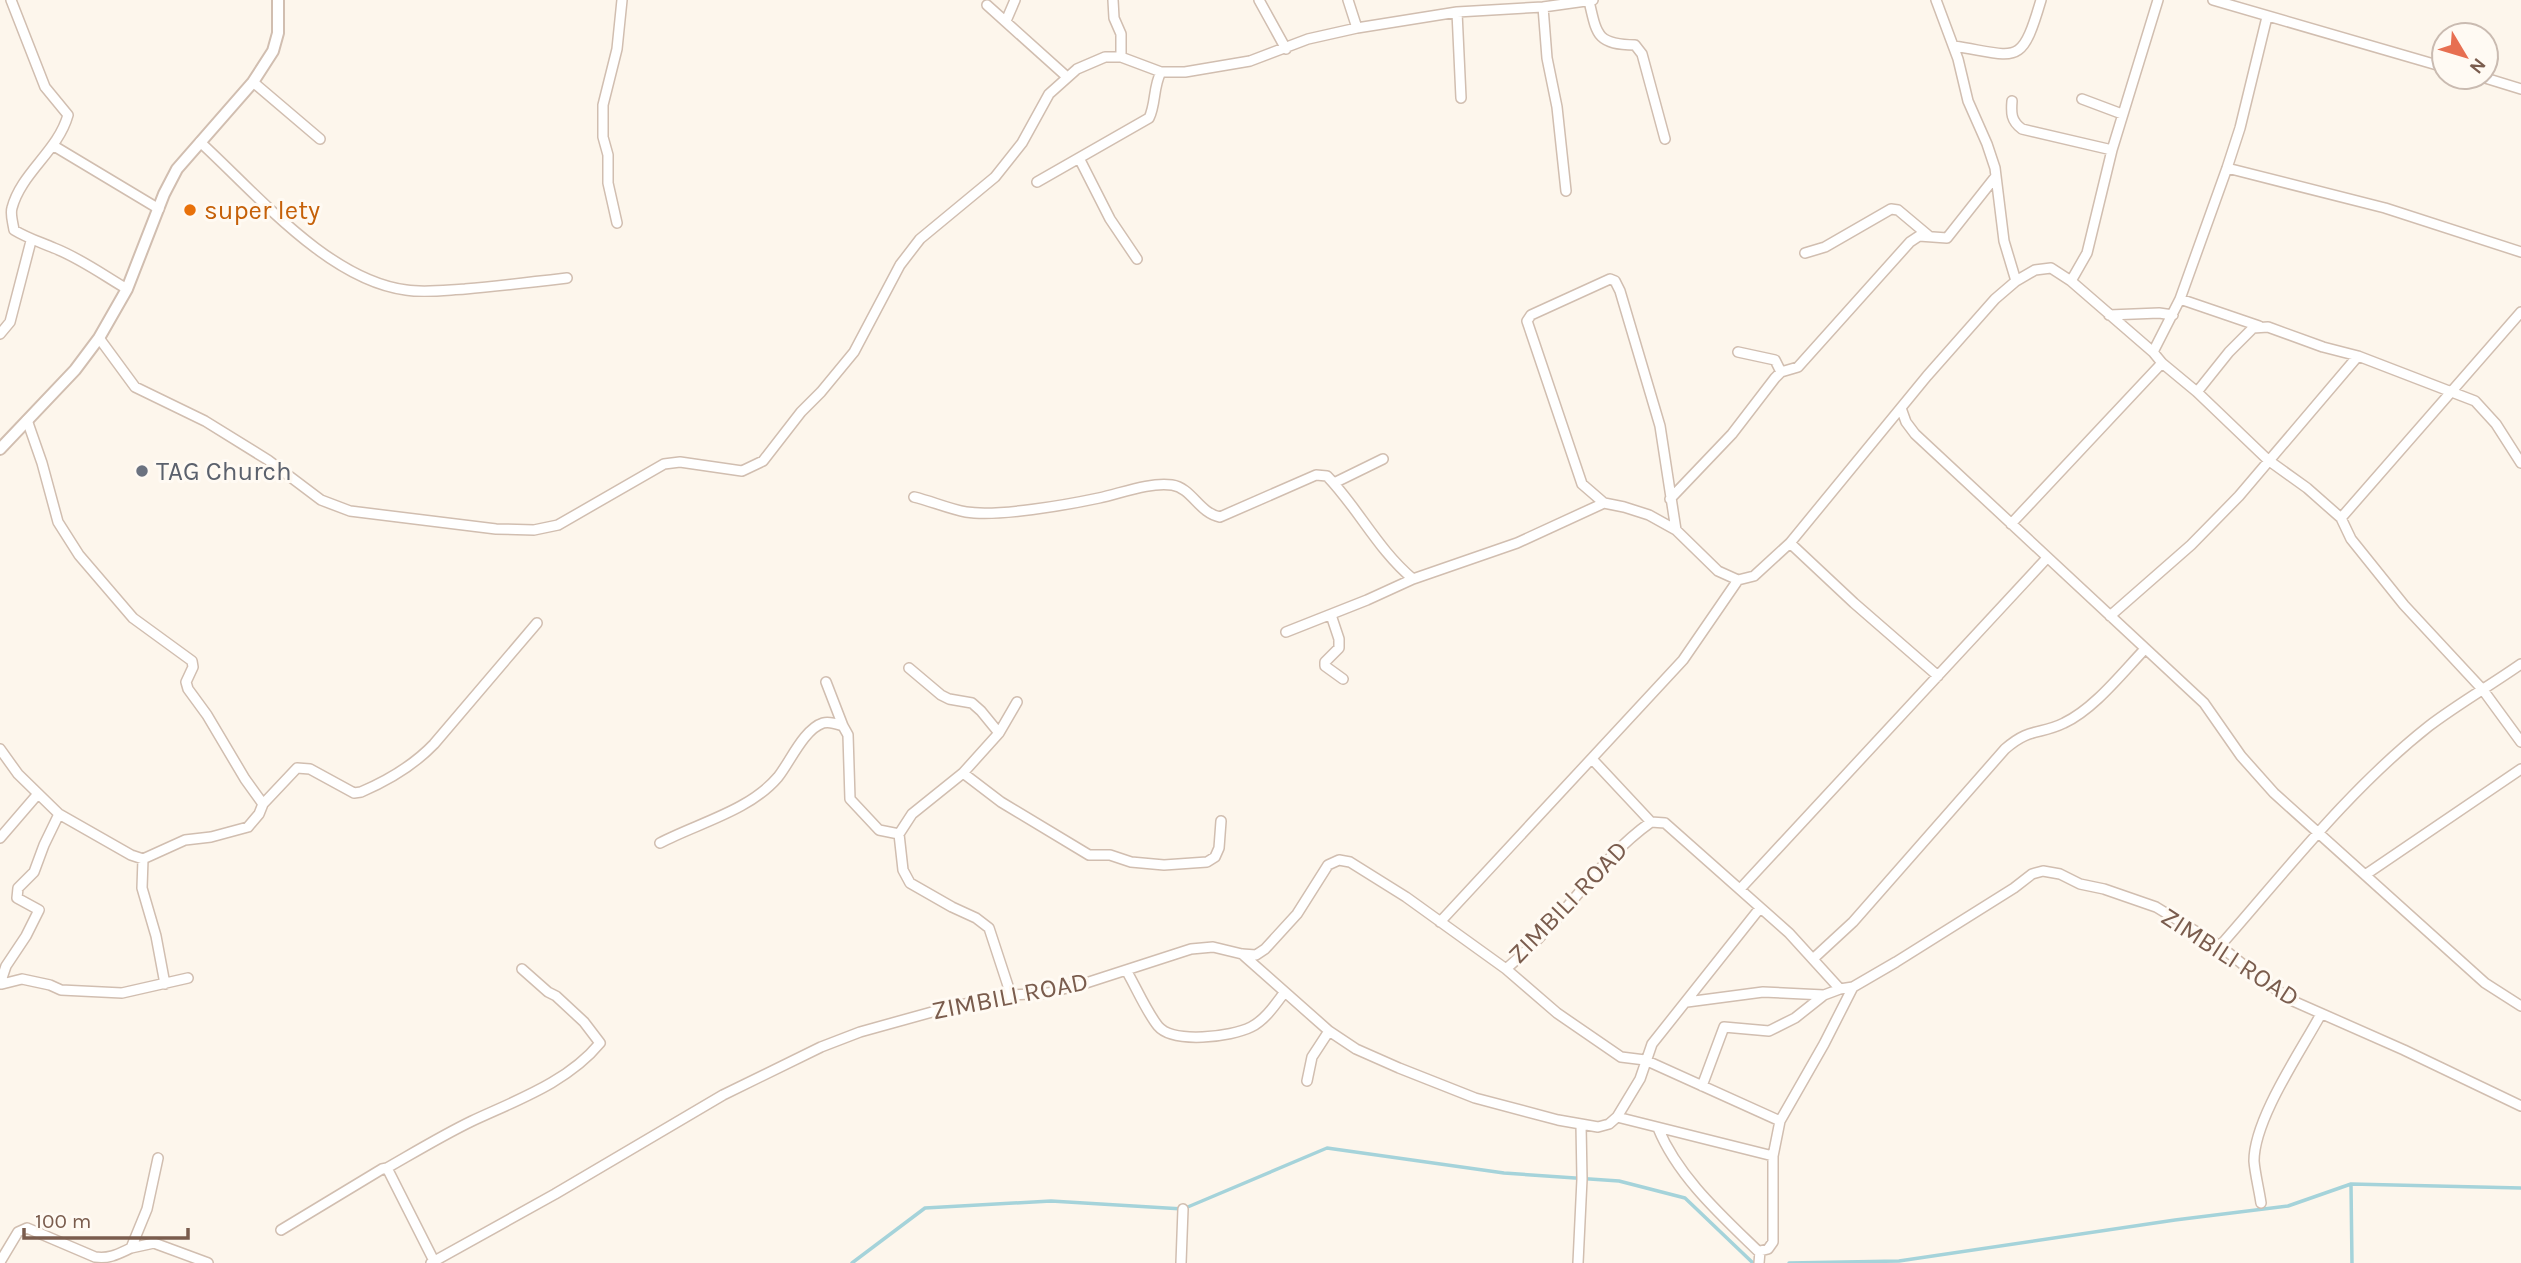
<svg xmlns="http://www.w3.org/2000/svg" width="2521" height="1263" viewBox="0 0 2521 1263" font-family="Karla,sans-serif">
<rect width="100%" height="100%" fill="#fdf6ec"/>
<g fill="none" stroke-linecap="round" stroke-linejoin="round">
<path stroke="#a5d3da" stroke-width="3.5" d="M2351,1185L2352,1263
M852,1263L925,1208L1051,1201L1183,1209L1327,1148L1504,1173L1619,1181L1685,1198L1753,1263
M1789,1263L1899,1261L2175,1220L2288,1206L2351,1184L2521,1188"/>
<g stroke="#d1beb0" stroke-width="12">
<path id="minor" d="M11,0L45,87L68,115C58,151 21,173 12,208C10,214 13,223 14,230C27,238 40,242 54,248C80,258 103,275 127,289
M1113,0L1114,18L1121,34V57
M1259,0L1286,49
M1348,0L1357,28
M1936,0L1958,59L1968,101L1987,144L1995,168L2004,241L2016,281
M2213,0L2444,67
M1589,1C1597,36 1597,44 1635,45L1642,54L1665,139
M987,5L1066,76
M1543,7L1547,58L1557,107L1566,191
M1457,12L1461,98
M1006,21L1015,0
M1954,46C2018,56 2021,68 2041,0
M2482,77L2521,89
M253,82L320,139
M2082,99L2122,114
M2012,101C2011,113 2011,121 2022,129L2112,150
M200,142C256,193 328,280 406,290C425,293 446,290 465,289C499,286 533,282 567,278
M54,146L159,209
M1079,158L1110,219L1137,259
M2227,168L2385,208L2521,252
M1037,182L1149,118C1156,104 1153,87 1161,72
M617,223L608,183V155L603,137V105L617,49L622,0
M1805,253L1825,247L1891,209L1898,210L1929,236
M2071,281L2087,253L2112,150L2158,0
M2180,299L2259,326
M2109,315L2159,313L2173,315
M0,334L10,322L31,241
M99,338L135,387L205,421L268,460L321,500L350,511L496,529L534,530L558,525L664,464L680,462L742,471L763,461L801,412L821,392L854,352L900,265L920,239L995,177L1022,143L1049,94L1077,69L1105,57H1121L1161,72H1185L1250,61L1308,39L1357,28L1457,12L1543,7L1593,0
M1738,352L1775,360L1781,372
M2153,352L2180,299L2227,168L2240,128L2267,17
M2197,392L2229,352L2253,328L2268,327L2323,347L2358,356L2475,401L2496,424L2521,463
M1901,408L1906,422L1915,434L2204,703L2241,756L2274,793L2485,983L2521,1006
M27,420L42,463L58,522L79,555L133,618L192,661L193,667L186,682L188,689L207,715L245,779L263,804
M1334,483L1383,459
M914,497C931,501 949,509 966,512C998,517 1066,505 1099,498C1122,493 1149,482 1172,485C1192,488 1199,513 1220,517L1316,475L1327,476C1358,508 1378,550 1413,579
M1670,499L1732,434L1775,378L1781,372L1798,367L1910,242L1919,236L1947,238L1996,176
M1604,503L1582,484L1527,321L1531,315L1610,279L1615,281L1620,291L1660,426L1676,530
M2341,518L2521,312
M2011,524L2162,363
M1790,543L1854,603L1938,676
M1331,615L1339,639V648L1325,662V666L1343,679
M2110,616L2191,545L2239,496L2358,356
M1286,632L1367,600L1413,579L1517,543L1604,503L1624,507L1649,515L1676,530L1718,571L1738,580L1754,576L1790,543L1927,376L1995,299L2016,281L2035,270L2051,268L2071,281L2153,352L2162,363L2197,392L2268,460L2307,488L2341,518L2351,539L2404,605L2483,690L2521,742
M909,668L941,695L949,699L972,703L981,711L999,733
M826,682L843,726
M0,749L18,774L59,814L131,855L143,859L185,840L211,837L248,827L259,814L263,804L297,768L310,769L354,793L361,792C389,780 413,766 434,744L537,623
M1592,759L1651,822
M963,773L1001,802L1089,855H1110L1131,862L1164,865L1207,862L1215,857L1219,848L1221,821
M0,838L37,795
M660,843C698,823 749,811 778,777C790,762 804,729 823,723C830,721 837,724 843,726L848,735L850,799L879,830L899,834
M143,859L142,888L156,936L165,984
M2365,875L2521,769
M1741,888L2047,558
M1440,922L1683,660L1738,580
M2220,946C2286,871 2349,789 2429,726C2458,704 2491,685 2521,664
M1242,954L1329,1031L1356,1049L1399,1068L1475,1098L1558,1120L1598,1127L1609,1124L1617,1117L1640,1079L1652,1044L1760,908
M1814,958L1853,922L2005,749C2030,727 2040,735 2064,723C2094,709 2122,673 2145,649
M1506,969L1557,1013L1621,1057L1645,1060L1780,1121
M1126,970C1136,987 1146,1011 1158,1026C1173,1044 1231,1037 1251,1027C1265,1020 1275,1005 1284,993
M0,984L6,966L26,936L39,910L17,898L18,888L34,872L44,845L59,814
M2,984L22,979L50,985L61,990L122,993L188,978
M1011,995L989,928L976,918L952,907L910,883L903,870L899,834L912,814L963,773L999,733L1017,702
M1687,1002L1763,992L1824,995L1840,989
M1307,1081L1312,1057L1329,1031
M1702,1086L1724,1027L1769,1031L1795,1018L1824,995
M1617,1117L1773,1156
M1658,1128C1678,1177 1722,1216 1759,1252
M158,1158L147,1209L131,1248L154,1243L208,1263
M387,1168C415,1152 443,1135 472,1121C517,1100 568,1082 600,1043L584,1022L556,996L548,992L522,969
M2261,1203C2259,1189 2255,1174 2254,1161C2254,1119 2301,1051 2321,1014
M281,1230L382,1169L387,1168L434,1261
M0,1262L18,1232L27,1228L95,1257C110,1259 118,1254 131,1248
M431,1263L555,1194L723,1095L821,1047L860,1032L950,1007L1011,995L1048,993L1086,983L1191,949L1213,947L1242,954L1256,955L1265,949L1297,914L1328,865L1339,860L1350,862L1406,897L1506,969C1517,959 1528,950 1538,939C1576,900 1606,854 1651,822L1665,823L1789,933L1840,989L1853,987L1896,962L2014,888L2032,874L2043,871L2060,874L2080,884L2104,889L2156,907L2220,946L2261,979L2293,1001L2404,1050L2521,1106
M1181,1263L1183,1209
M1578,1263L1582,1179L1581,1125
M1759,1263L1760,1251L1768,1249L1773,1242V1156L1780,1121L1824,1044L1853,987"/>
</g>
<g stroke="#d1beb0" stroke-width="14">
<path id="tertiary" d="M0,449L75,370L99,338L127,289L164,194L177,169L253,82L273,51L278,33V0"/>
</g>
<use href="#minor" stroke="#fff" stroke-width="9"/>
<use href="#tertiary" stroke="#fff" stroke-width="10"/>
</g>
<circle fill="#e8710a" stroke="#fffaf3" stroke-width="2.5" cx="190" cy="210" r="7"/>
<circle fill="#6b7280" stroke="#fffaf3" stroke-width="2.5" cx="142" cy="471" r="7"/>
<g text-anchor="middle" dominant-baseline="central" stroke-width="6" stroke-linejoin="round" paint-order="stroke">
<g font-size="26" fill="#c56008" stroke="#fffaf3" text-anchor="start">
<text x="204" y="210">super lety</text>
</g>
<g font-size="26" fill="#5b616d" stroke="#fffaf3" text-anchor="start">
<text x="156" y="471">TAG Church</text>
</g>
<g font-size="26" fill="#7a5c4d" stroke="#fffaf3">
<text transform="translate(1568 902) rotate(-46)">ZIMBILI ROAD</text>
<text transform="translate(2230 957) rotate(33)">ZIMBILI ROAD</text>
<text transform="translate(1010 996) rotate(-11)">ZIMBILI ROAD</text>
</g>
</g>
<g transform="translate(2465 56) rotate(128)"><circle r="33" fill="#fffaf3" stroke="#cabbb1" stroke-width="2"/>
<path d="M0-5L12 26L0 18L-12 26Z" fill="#e76f51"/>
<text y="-10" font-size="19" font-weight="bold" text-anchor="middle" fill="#7a5c4d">N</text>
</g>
<path d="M24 1228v10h164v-10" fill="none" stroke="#7a5c4d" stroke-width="3.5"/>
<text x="35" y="1228" font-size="21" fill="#7a5c4d" stroke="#fffaf3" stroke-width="5" paint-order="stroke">100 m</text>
</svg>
